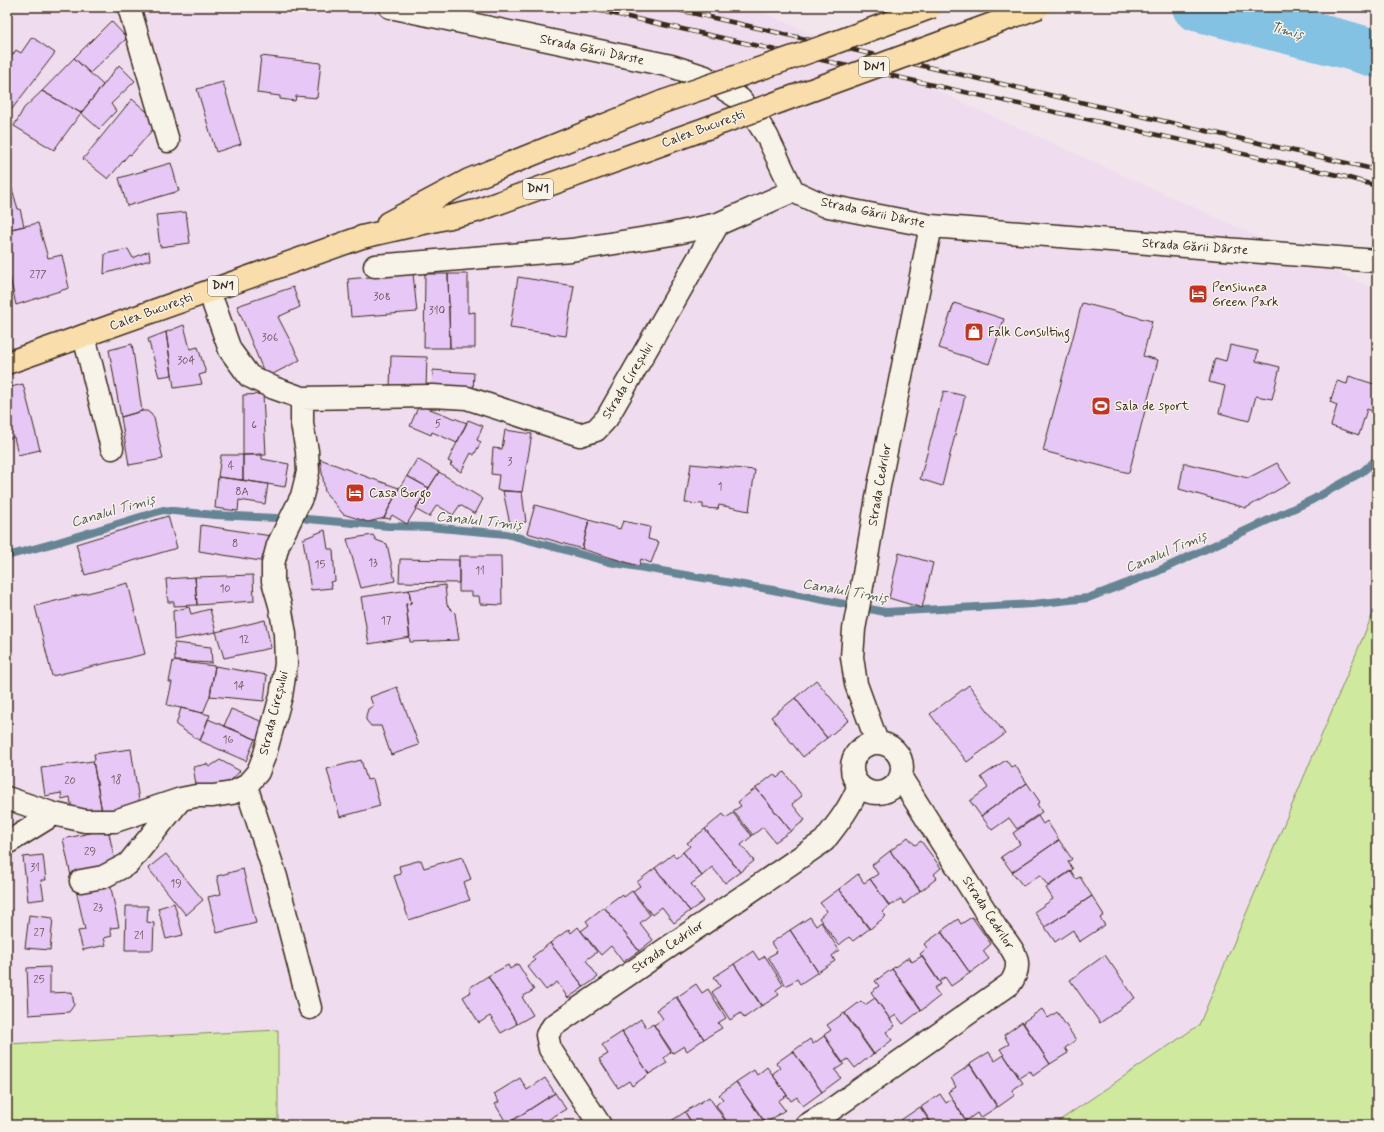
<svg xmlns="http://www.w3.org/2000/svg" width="1384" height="1132" viewBox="0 0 1384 1132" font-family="Mynerve,sans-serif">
<rect width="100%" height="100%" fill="#f2e6ec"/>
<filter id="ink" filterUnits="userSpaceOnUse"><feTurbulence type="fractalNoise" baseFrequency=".025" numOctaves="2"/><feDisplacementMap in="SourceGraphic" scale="8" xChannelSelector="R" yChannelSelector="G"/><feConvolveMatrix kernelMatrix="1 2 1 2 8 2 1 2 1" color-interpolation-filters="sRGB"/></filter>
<g filter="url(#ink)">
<path fill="#efddef" d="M7,7H752L1377,290V604L1199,1025L1053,1125H278V1030L7,1044Z"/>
<path fill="#cfe99f" stroke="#858a5e" d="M1377,604V1125H1053L1199,1025Z
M278,1030V1125H7V1044Z"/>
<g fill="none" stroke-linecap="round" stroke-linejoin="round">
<path stroke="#668594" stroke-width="8" d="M307,519L388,526L429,527L506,534L609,562L773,590L885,612L1033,604L1088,598L1156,572L1312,500L1362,472L1377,459
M7,556L55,543L163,510L215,515L276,518"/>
<path stroke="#83c2e3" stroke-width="48" d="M1196,7L1347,45L1377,54"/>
</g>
<path fill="#e7c7f5" stroke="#3b2a1e" d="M111,21L127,38L90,73L74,58Z
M32,37L55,53L12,109L7,106V63L16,50L21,53Z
M261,56L321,63L317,98L296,96L295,101L280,99V96L257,93Z
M74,58L103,85L81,113L42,91Z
M119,65L135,81L111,104L116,111L99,129L81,113Z
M223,82L241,144L216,152L197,89Z
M42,91L81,113L61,140L54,150L14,126L24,108Z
M132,99L159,122L131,155L129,154L108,179L83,159Z
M7,136H8L10,182L18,209H20L24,226L7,230Z
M171,163L179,191L127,206L119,178Z
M186,212L190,243L160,247L156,215Z
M38,223L48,258L62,255L69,288L16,305L7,263V230Z
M128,249L133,258L149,251L150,260L104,274L105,254Z
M413,273L417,312L351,317L348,279Z
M425,274H448L450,348H424Z
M448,274H468V313L475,312V348H450Z
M518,277L574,286L566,336L510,328Z
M293,287L300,307L278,317L300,360L269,376L263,370L237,306Z
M954,303L1004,319L989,364L939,348Z
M1082,303L1152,321L1143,356L1158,360L1129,473L1043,451Z
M184,325L190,349L198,347L206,373L199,375L202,384L174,388L166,332Z
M166,332L172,375L159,377L148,339Z
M132,344L142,411L121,417L109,350Z
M1230,345L1258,351L1256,361L1280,367L1272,399L1256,396L1249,421L1219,413L1225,386L1209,382L1215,358L1226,361Z
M391,356L427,357L426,389H390Z
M433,370L474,373L473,392L432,389Z
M1349,376L1377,385V395L1372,411L1367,409L1359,435L1331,426L1337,405L1330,402L1337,381L1347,384Z
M23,384L40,450L18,455L14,437L7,439V425H8L7,420V388Z
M944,391L965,396L942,486L920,479Z
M263,394L266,455H243V395Z
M419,405L467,423L457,443L432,432L431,435L410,426Z
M142,411H147L151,414L154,418L163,459L129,465L121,417Z
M468,420L483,426L477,440L481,442L474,455L471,453L461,472L450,465L452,463L448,461Z
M505,430L532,434L522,492L497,490L499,475L491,474L493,448L502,449Z
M262,454V459L289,464L285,487L243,480V455Z
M221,455H243V480L218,477Z
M320,459L370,478L399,488L384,518L368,522L343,514L325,492Z
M417,459L439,472L429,488L407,476Z
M1184,463L1248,478L1277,463L1290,483L1246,508L1179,489Z
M691,464L755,470L749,511L719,505L718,509L703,508V504L685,503Z
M439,472L483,499L475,514L460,505L453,515L437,505L429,517L415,509Z
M407,476L429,488L407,524L392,515L390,519L384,518L399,488Z
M218,477L268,484L265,504L239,500L238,511L215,508Z
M503,491L522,492L526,522L510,524Z
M535,505L589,520L582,549L527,533Z
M168,516L177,548L85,575L76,544Z
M589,520L620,529L623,521L650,527L648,539L659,542L651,563L641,559L639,566L582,549Z
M201,525L271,536L266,562L199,551Z
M325,530L328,549H333L335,581L330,582L332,588L311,590L303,539Z
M373,535L376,540L387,544L395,581L361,588L347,539Z
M899,553L933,563L922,608L889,598Z
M459,556H501L502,605L480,604L479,596H472V592H459Z
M400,559L459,560V583L399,582Z
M253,575L254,601L197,605L195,577Z
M195,577L197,605L174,606V602H168L166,579Z
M128,583L145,654L52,676L35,606Z
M445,585L447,605L455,613L459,640L410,642L406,604L411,603L409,590Z
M409,590L411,603L406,604L410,637L369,644L361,597Z
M189,607L191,614L210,609L216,632L174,640L173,611Z
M265,620L271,648L224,658L216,632Z
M174,643L211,647L212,663L175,661Z
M173,661L215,666L210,696L203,713L167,705L172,682H169Z
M215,666L267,675L264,701L210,696Z
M816,680L849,720L827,738L795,698Z
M969,685L1005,734L967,762L930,714Z
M397,687L419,745L391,755L381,726H371L366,720V716L368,709L373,706L370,697Z
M795,698L827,738L803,757L771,717Z
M181,708L210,715L200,741L176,725Z
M231,709L263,722L258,740L224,726Z
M208,719L255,739L246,761L200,741Z
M131,749L140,807L102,812L93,761L95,760L94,754Z
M220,760L240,771L228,784L197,790L193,767L207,764L209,767Z
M361,760L367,780L373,779L380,806L340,817L327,769Z
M1006,760L1011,767L1015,765L1027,783L981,816L970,801L988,788L981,777Z
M93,761L102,812L73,817L70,797L62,799L61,793L45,796L41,768Z
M784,772L802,796L792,804L805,820L791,831L756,788L774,774L777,778Z
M1027,783L1040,802L1037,804L1042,812L1017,829L1009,818L992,830L981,816Z
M756,788L791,831L775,842L763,827L753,835L733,811L741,806L738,802Z
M733,813L752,836L741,845L754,861L740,872L705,829L723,814L726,818Z
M1038,816L1043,824L1047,821L1059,840L1012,872L1001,857L1020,844L1013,833Z
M108,829L116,866L71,876L63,839Z
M705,829L740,872L725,883L712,867L702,876L683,852L690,846L687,843Z
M908,837L915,845L921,841L941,868L934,874L937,878L921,891L890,851Z
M1059,840L1072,859L1068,862L1073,869L1048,886L1040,875L1023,886L1012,872Z
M890,851L920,891L904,904L901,899L890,906L870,879L878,874L872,865Z
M683,852L702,876L691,884L704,901L690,911L655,868L673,854L676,858Z
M166,854L203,900L186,915L148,868Z
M43,855L46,880H41L44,899L28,901L23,857Z
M462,857L471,879L464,882L465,885L464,886L470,900L409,920L394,876L401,874L399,866L421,860L424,868Z
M655,868L690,911L674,923L662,907L652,915L633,891L640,886L637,882Z
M243,869L256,923L217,933L208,897L221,894L217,876Z
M1071,871L1076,879L1080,877L1092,896L1045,927L1034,912L1053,899L1046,888Z
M858,874L864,883L870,879L889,906L882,912L886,916L870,929L839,889Z
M110,883L119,927L110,928L112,936L104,938L106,945L83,950L78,931L85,930L76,890Z
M839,889L869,929L853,941L849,937L839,945L819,918L827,911L820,903Z
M632,891L650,915L640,923L653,940L639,951L604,907L622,894L624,897Z
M1092,896L1104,915L1100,918L1105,925L1079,942L1073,930L1055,942L1045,927Z
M174,903L183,935L166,939L158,908Z
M126,906H148L147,922L154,923L153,950H125Z
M604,907L639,951L623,962L611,946L601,955L581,931L589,925L586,921Z
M29,915L53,918L50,950L25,948Z
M810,917L816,926L821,922L839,950L832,956L835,961L818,972L790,930Z
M972,917L991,944L983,951L989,959L970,973L941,931L958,919L961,924Z
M578,927L597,952L586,960L598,977L584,987L550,943L569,929L571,933Z
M790,930L818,972L800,984L797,979L786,986L768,957L777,952L771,943Z
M941,932L970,973L951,986L945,977L939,982L920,954L927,948L924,944Z
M550,943L584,987L568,998L557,982L546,990L527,966L535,960L532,957Z
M753,951L759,960L765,956L783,985L776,990L779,995L762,1006L734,964Z
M1105,955L1135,998L1100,1023L1070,980Z
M922,956L941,984L934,988L940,996L922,1010L892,969L909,957L912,962Z
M518,964L534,990L522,997L533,1015L517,1024L488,976L508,965L510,969Z
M734,964L761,1006L744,1018L741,1013L730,1020L712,992L720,986L714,977Z
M50,967V993L72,992L74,1005L69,1012L29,1015L27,968Z
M892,969L921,1010L903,1024L896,1015L890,1019L871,992L879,986L875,981Z
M488,976L517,1024L501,1033L490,1016L479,1023L463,997L471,992L469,988Z
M696,984L702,993L708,989L726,1018L718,1023L722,1028L704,1039L677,997Z
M676,997L704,1039L687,1051L684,1046L673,1053L654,1025L663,1019L657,1010Z
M875,998L895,1026L886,1032L892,1040L874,1054L845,1013L861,1001L865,1005Z
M1042,1009L1048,1018L1057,1012L1076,1040L1065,1048L1068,1053L1050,1064L1023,1022Z
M844,1013L873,1054L855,1068L848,1059L842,1063L824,1035L831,1030L827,1025Z
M641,1019L647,1028L653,1024L671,1052L664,1058L667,1063L649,1074L622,1032Z
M1022,1022L1050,1064L1033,1076L1030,1071L1019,1078L1000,1049L1009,1044L1004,1035Z
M622,1032L649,1074L632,1086L629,1081L618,1088L599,1059L608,1054L602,1045Z
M824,1036L844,1064L835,1070L841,1078L822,1092L793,1051L810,1039L813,1044Z
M793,1051L822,1092L803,1106L797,1097L791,1101L772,1074L780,1068L776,1063Z
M989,1052L995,1061L1004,1055L1023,1083L1012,1090L1015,1095L998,1107L970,1064Z
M970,1065L997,1107L980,1118L977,1113L966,1121L948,1092L956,1087L951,1078Z
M767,1067L787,1095L778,1101L785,1110L766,1123L736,1082L754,1070L757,1075Z
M520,1078L527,1090L545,1078L555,1093L507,1124L495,1104L499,1102L494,1094Z
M736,1082L765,1123L763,1125H729L716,1105L723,1099L719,1095Z
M555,1093L566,1109L546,1121L549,1125H508L507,1124Z
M940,1094L946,1103L952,1099L969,1125H933L921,1107Z
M709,1097L728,1125H693L685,1112Z
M920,1107L932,1125H905L901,1120Z
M685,1112L693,1125H665Z"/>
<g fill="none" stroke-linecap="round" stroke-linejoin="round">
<g stroke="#3b2a1e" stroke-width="25">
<path id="street" d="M129,7L168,141
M390,7L671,66L705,77L740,99L754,116L767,136L793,191L823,205L931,226L1377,261
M375,266L571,250L672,234L718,224L793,191
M214,305L230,350L249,376L274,388L302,398L433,396L467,398L580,435L596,430L607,418L718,224
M84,336L112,448
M877,742L856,684L852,657L854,629L861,592L879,486L931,226
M852 768a25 25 0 1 1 50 0a25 25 0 1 1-50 0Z
M246,786L276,877L310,1008
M7,798L54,814L85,821H115L181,799L196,796H213L232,793L246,786L258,772L265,754L281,696L286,664L285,634L280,605L273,581V564L278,545L302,496L308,472L307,451L302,424V398
M7,843L54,814
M81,881L103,877L128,864L181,799
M600,1125L550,1049L547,1035L553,1026L824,841C838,823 851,807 859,785
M807,1125L828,1112L1010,984C1027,960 1010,947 996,928L901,778"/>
</g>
<g stroke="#3b2a1e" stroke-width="25">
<path id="primary" d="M388,223L469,180L662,102
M7,363L362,237L476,211L710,127"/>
</g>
<use href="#street" stroke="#f7f3e8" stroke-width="22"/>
<use href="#primary" stroke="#f9deab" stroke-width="22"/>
<g stroke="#3b2a1e" stroke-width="4.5">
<path id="rail" d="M583,7L1342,176L1377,186
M666,7L1377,170"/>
</g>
<use href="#rail" stroke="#f7f3e8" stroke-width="3" stroke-dasharray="9" stroke-linecap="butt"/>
<g stroke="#3b2a1e" stroke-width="25" stroke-linecap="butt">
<path id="primary-bridge" d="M662,102L823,47L932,7
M710,127L1039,7"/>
</g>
<use href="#primary-bridge" stroke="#f9deab" stroke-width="22"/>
</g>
</g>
<defs>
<g id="hotel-square" transform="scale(1)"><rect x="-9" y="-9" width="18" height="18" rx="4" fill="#c8321e" stroke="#f7f3e8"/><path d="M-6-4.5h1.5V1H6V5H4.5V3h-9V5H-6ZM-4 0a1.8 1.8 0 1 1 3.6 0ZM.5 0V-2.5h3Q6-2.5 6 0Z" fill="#fff"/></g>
<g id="shop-square" transform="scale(1)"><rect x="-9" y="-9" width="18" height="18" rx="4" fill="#c8321e" stroke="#f7f3e8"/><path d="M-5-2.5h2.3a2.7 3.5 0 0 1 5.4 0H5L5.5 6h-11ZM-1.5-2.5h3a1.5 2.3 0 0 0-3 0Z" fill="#fff"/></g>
<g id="stadium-square" transform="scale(1)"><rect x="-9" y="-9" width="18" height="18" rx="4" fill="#c8321e" stroke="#f7f3e8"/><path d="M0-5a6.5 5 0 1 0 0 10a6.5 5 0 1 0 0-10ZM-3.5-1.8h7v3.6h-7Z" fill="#fff"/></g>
</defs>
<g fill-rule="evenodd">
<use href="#hotel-square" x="1198" y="294"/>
<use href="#shop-square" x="974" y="332"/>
<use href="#stadium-square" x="1101" y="406"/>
<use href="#hotel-square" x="355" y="493"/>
</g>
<g text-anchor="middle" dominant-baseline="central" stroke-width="3" stroke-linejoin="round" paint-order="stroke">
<g font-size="11" fill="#665154">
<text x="38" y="275">277</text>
<text x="382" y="297">308</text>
<text x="437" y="311">310</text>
<text x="270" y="338">306</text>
<text x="186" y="361">304</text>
<text x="438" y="424">5</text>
<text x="254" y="425">6</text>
<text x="510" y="462">3</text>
<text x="231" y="466">4</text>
<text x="720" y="487">1</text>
<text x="242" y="492">8A</text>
<text x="235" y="544">8</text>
<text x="373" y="563">13</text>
<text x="320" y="565">15</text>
<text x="480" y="571">11</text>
<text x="225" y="589">10</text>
<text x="386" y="621">17</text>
<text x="244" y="640">12</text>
<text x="239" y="686">14</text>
<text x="228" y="740">16</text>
<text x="116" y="780">18</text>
<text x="70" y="781">20</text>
<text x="90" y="852">29</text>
<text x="35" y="868">31</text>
<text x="176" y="884">19</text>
<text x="98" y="908">23</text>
<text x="39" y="933">27</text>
<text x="139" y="936">21</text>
<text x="39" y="980">25</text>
</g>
<g fill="#f7f3e8" stroke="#73665b" stroke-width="1">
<rect x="859" y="57" width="30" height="20" rx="3"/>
<rect x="523" y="179" width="30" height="20" rx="3"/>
<rect x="208" y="276" width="30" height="20" rx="3"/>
</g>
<g font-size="12" font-weight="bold" fill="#3b2a1e">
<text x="874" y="67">DN1</text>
<text x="538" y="189">DN1</text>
<text x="223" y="286">DN1</text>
</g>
<g font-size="13" fill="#3b2a1e" stroke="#f7f3e8">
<text transform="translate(592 50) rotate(12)">Strada Gării Dârste</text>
<text transform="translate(703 129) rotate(-20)">Calea București</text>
<text transform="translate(873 213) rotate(12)">Strada Gării Dârste</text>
<text transform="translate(1195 247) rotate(4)">Strada Gării Dârste</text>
<text transform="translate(151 312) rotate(-20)">Calea București</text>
<text transform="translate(628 381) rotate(-59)">Strada Cireșului</text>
<text transform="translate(880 485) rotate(-80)">Strada Cedrilor</text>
<text transform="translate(274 713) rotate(-76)">Strada Cireșului</text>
<text transform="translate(988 913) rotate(57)">Strada Cedrilor</text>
<text transform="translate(668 947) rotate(-34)">Strada Cedrilor</text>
</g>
<g font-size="13" fill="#3b2a1e" stroke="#f7f3e8" text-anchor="start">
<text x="1212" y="287">Pensiunea<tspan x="1212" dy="15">Green Park</tspan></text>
<text x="988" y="332">Falk Consulting</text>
<text x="1115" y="406">Sala de sport</text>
<text x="369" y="493">Casa Borgo</text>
</g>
<g font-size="14" font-style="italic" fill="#515859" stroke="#f7f3e8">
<text transform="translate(1287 31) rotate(15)">Timiș</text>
<text transform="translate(113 511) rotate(-16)">Canalul Timiș</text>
<text transform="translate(479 521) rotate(6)">Canalul Timiș</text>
<text transform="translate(1166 552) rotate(-23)">Canalul Timiș</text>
<text transform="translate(845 591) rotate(10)">Canalul Timiș</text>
</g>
</g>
<rect width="1384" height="1132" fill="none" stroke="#f7f3e8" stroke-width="24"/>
<rect x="12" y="12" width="1360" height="1108" fill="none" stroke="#3b2a1e" stroke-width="1.5" filter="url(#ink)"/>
</svg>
